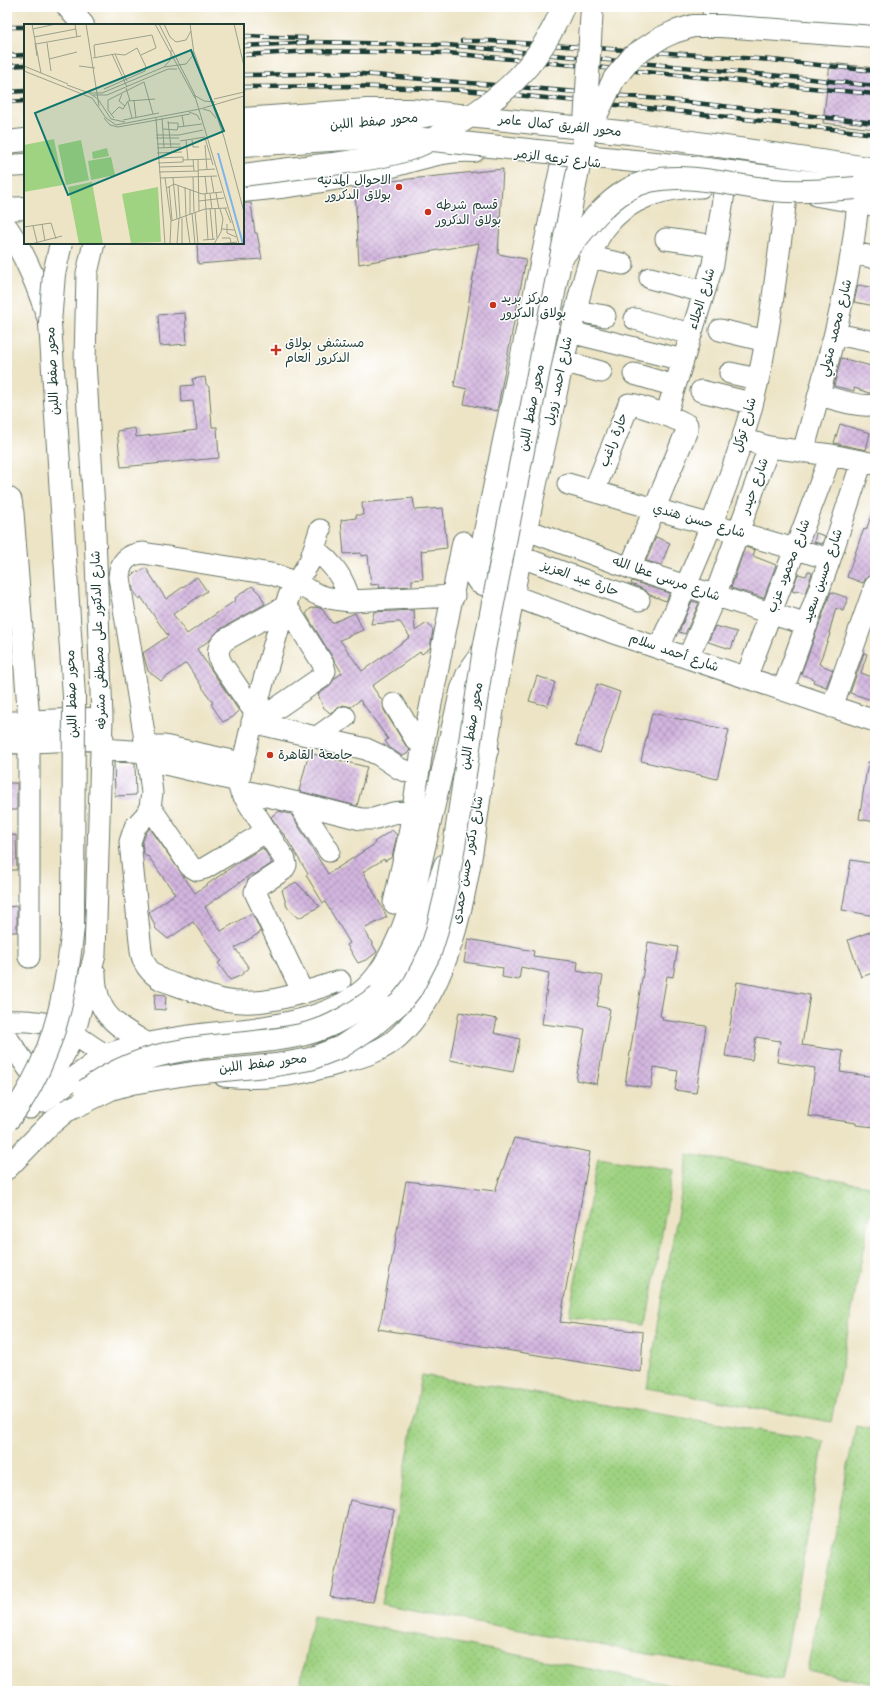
<svg xmlns="http://www.w3.org/2000/svg" width="882" height="1698" viewBox="0 0 882 1698" font-family="Kalam,'Playpen Sans Arabic',sans-serif">
<defs>
<pattern id="grass-dots" width="8" height="8" patternUnits="userSpaceOnUse"><rect width="8" height="8" fill="#9fd281"/><path d="M2 2h.1M6 6h.1" fill="none" stroke="#88b570" stroke-width="1.8" stroke-linecap="round"/></pattern>
<pattern id="building-cross-hatch" width="8" height="8" patternUnits="userSpaceOnUse"><rect width="8" height="8" fill="#d3b6df"/><path d="M0 0l8 8M0 8l8-8" fill="none" stroke="#ab95b6"/></pattern>
</defs>
<rect width="100%" height="100%" fill="#fff"/>
<filter id="ink" filterUnits="userSpaceOnUse"><feTurbulence type="fractalNoise" baseFrequency=".025" numOctaves="2"/><feDisplacementMap in="SourceGraphic" scale="8" xChannelSelector="R" yChannelSelector="G"/><feConvolveMatrix kernelMatrix="1 2 1 2 8 2 1 2 1" color-interpolation-filters="sRGB"/></filter>
<filter id="wash" filterUnits="userSpaceOnUse"><feTurbulence type="fractalNoise" baseFrequency=".012" numOctaves="4" result="noise"/><feDisplacementMap in="SourceGraphic" scale="16" xChannelSelector="R" yChannelSelector="G"/><feGaussianBlur stdDeviation="0.9" result="paint"/><feColorMatrix in="noise" values="0 0 0 0 0 0 0 0 0 0 0 0 0 0 0 0 0 1.4 0 .05"/><feComposite in="paint" operator="in"/></filter>
<g filter="url(#wash)">
<rect width="100%" height="100%" fill="#ede4c6"/>
<path fill="url(#grass-dots)" stroke="#5f885a" d="M688,1154L875,1187L831,1422L647,1388Z
M598,1158L673,1170L646,1325L569,1315Z
M422,1375L824,1441L782,1679L381,1604Z
M856,1426L875,1430V1684L807,1670Z
M313,1615L703,1691H299Z"/>
<g id="blocks">
<path fill="url(#building-cross-hatch)" d="M830,63L875,68V129L823,123Z
M503,169L498,254L526,259L497,411L464,404L467,389L454,386L479,243L359,264L355,188L381,182Z
M243,203H251L255,233H257L262,259L198,264L197,243H243Z
M858,285L875,288V306L854,302Z
M185,313L187,344L160,346L158,315Z
M841,358L875,367V386L873,392L869,393L854,388V391L834,386Z
M205,377L206,384L209,387L212,427H217L219,458L121,467L117,431L135,428L136,437L197,430L193,401L182,402L181,386L194,385L192,379Z
M840,424L870,433L866,450L834,443Z
M413,498L415,510L443,508L447,548L421,551L423,579L412,580V586L379,588L380,584L371,585L368,555L361,556V553L344,554L341,520L356,518V515H363L362,503Z
M874,509L875,568L873,574L867,577L863,583L847,577L859,542L864,529L866,530Z
M816,533L825,536L822,544L814,542Z
M656,537L670,543L661,565L646,561Z
M745,547L755,550L753,556L776,565L764,598L731,588Z
M146,568L166,599L197,577L207,591L173,614L187,634L236,600L235,598L252,586L260,594L265,604L219,630L210,640L197,649L239,711L233,717L223,722L211,704L213,703L186,663L161,681L148,671L143,653L168,636L141,597L139,599L133,590L131,577L135,573Z
M808,571L812,573L805,593L796,590V592L792,591L798,574L806,576Z
M632,581L670,593L666,601L650,595L643,589L631,584Z
M831,592L848,598L843,611L836,608L829,633L830,634L819,664L833,670L826,687L813,682L814,679L801,674Z
M692,601L699,603L685,634L679,632Z
M316,607L322,609L332,623L355,613L363,630L340,640L362,671L410,637L400,622L371,624L374,612L414,610L415,631L427,623L433,630L430,648L422,654L420,652L372,686L383,702L384,710L406,746L410,750L407,754L402,756L389,747L385,741L388,739L360,700L351,707L343,705L330,713L323,707L318,694L329,687L335,678L342,673L306,614L310,609Z
M715,626L737,632L731,649L708,642Z
M864,653L867,654L861,673L875,678V701L850,693Z
M537,676L555,682L548,706L529,701Z
M597,684L620,692L600,753L576,745Z
M652,713L729,730L717,779L641,761Z
M309,753L367,767L357,806L299,791Z
M114,762L135,763L136,795L115,796Z
M868,762H875V822L859,819Z
M7,783H17V810H7Z
M278,811L291,814L328,874L375,844L374,842L392,830L397,835L392,857L385,861L384,859L363,872L387,917L364,929L377,952L368,959L358,963L347,945L350,943L325,902L323,903L306,875L308,874L284,834H283L271,817Z
M150,828L195,893L239,862L263,848L271,861V864L254,875L253,873L205,907L221,931L252,913L261,932L235,948L249,968L240,976L230,980L218,963L221,961L193,922L168,939L156,929L149,912L175,894L148,856L147,857L143,852L142,843L146,833Z
M16,835L17,870H7V836Z
M851,860L875,864V916L842,910Z
M296,882L320,906L299,918L287,907L282,890Z
M17,906V932H7V907Z
M875,930V972L861,977L848,940Z
M468,939L534,951L533,956L578,962L577,971L603,976L597,1006L610,1009L597,1084L576,1080L585,1029L542,1024L549,973L521,967L519,980L502,977L503,968L464,962Z
M648,942L678,947L673,977L667,976L660,1016L663,1017L662,1020L706,1026L696,1093L675,1090L678,1071L654,1067L651,1088L625,1084Z
M737,982L810,995L802,1045L843,1051L840,1072L875,1077V1127L856,1125V1123L808,1116L815,1068L777,1062L780,1041L756,1037L752,1060L725,1056Z
M155,994L166,995L165,1010L154,1009Z
M459,1012L497,1019L494,1033L520,1039L513,1072L450,1060Z
M514,1138L590,1152L560,1322L643,1332L641,1372L378,1329L381,1319L406,1181L495,1191Z
M350,1500L394,1510L373,1602L330,1597Z"/>
</g>
</g>
<g filter="url(#ink)">
<use href="#blocks" fill-opacity="0" stroke="#677767" stroke-width="1"/>
<g fill="none" stroke-linecap="round" stroke-linejoin="round">
<g stroke="#677767" stroke-width="23">
<path id="minor" d="M562,161L475,577L479,583L611,632L875,721
M666,239L716,246
M852,252L875,258
M590,257L623,264
M650,278L704,292
M575,311L605,316
M635,319L691,334
M720,330L766,341
M570,332L683,360
M836,334L875,342
M563,361L601,372
M730,373L757,379
M634,374L675,386
M701,391L751,403
M819,395C831,398 864,409 875,404
M666,415L713,264L726,180
M756,443L769,447L831,455L875,464
M803,452C826,368 850,289 858,202
M568,484L830,559
M594,491L629,404C637,404 679,419 687,425V430L630,568
M7,497L11,500L13,513L29,721V957
M527,530L630,568L807,625
M315,550C334,564 344,579 350,601
M521,557L639,600
M281,609L288,610L291,613L323,664L325,671L322,677L274,710C264,715 255,713 249,704L221,663C217,654 217,647 225,640Z
M659,648C689,579 719,511 742,440C768,359 776,274 787,190
M688,658L715,596L769,447
M746,678L831,455
M783,690L830,559L862,461
M394,704L416,740L423,744
M832,707L875,586
M7,722L102,718
M252,722L366,749L379,755L400,769L418,775
M317,737L345,717
M7,743L103,739
M102,749L147,752L158,746H164L242,763
M147,752L151,756L161,763L238,781
M240,790L298,803L361,819H373L393,813L412,811
M298,803L329,851
M150,807L190,866L197,870L205,868L267,831
M394,903L409,835L423,744L463,542
M95,973C96,1016 115,1024 148,1044C163,1053 178,1063 193,1072
M340,981C302,993 263,1008 223,1000C202,995 182,987 162,980C150,973 143,965 141,951L130,842L135,827L146,815L150,807L152,793L147,752L119,577C120,562 128,554 143,553L271,574C289,578 303,588 319,595C329,599 339,600 350,601L454,596
M303,993L255,892L257,887L283,870L286,865L285,860L240,790L238,783L255,711L284,609L291,591L310,561L320,530
M7,1021C25,1020 42,1021 59,1027C76,1033 90,1047 106,1055C117,1061 130,1065 142,1066
M7,1038L43,1089
M224,1076C269,1081 305,1074 347,1061C365,1056 384,1050 398,1037C464,977 473,838 486,754C494,701 504,649 513,597C526,524 544,452 559,380C566,348 574,317 582,286C588,266 592,245 605,228C627,198 665,187 701,187
M43,1102C58,1090 73,1078 89,1067C94,1063 100,1058 106,1055C124,1047 146,1044 165,1040C228,1027 334,1033 377,975C395,950 405,923 414,893L461,690L467,674L484,649
M30,1108V1104L53,1076L74,1035L95,954L102,718L94,509L85,361L87,273L94,243"/>
</g>
<g stroke="#677767" stroke-width="24">
<path id="major" d="M68,7L83,25
M712,7L875,20
M243,191C289,187 334,180 378,170C410,162 441,149 474,151
M817,195L875,205
M7,209L25,208
M465,810L487,750
M378,996C415,957 427,915 445,865
M7,1168L48,1126L66,1111"/>
</g>
<g stroke="#677767" stroke-width="24">
<path id="highway" d="M630,133L875,169
M7,142L25,140
M624,160L675,165L875,190
M7,166L25,165
M7,228C27,257 39,290 50,323"/>
</g>
<use href="#minor" stroke="#fff" stroke-width="21"/>
<use href="#major" stroke="#fff" stroke-width="22"/>
<use href="#highway" stroke="#fff" stroke-width="22"/>
<g stroke="#1f3d34" stroke-width="4.5">
<path id="rail" d="M7,27H25
M243,36L306,38
M462,41H491L772,60L875,71
M243,46L315,42L447,45L802,78L875,86
M243,55L312,51L448,53L875,94
M7,56L25,55
M7,66L25,65
M243,75L350,73L660,99L875,123
M243,87L348,86L464,90L658,109L875,134
M7,92L25,91
M7,102L25,101"/>
</g>
<use href="#rail" stroke="#fff" stroke-width="3" stroke-dasharray="9" stroke-linecap="butt"/>
<g stroke="#677767" stroke-width="24" stroke-linecap="butt">
<path id="major-bridge" d="M589,130L614,79L633,56L659,39L674,32L693,26H721L875,37
M243,131L386,123L431,115
M243,175C273,171 303,167 333,164C360,160 387,157 413,148C430,141 446,132 461,122C509,93 541,60 563,7
M86,1090C115,1068 148,1056 184,1050C224,1043 265,1044 305,1034C332,1028 355,1012 378,996
M66,1111L111,1089L132,1083L193,1073L276,1065L310,1059L341,1047L373,1026L401,1002L412,988L430,953L436,934L445,897L455,840L484,649L584,140L592,7
M7,1121C16,1111 24,1098 31,1085C58,1036 67,983 73,927L74,696L50,323L54,274L61,243"/>
</g>
<g stroke="#677767" stroke-width="24" stroke-linecap="butt">
<path id="highway-bridge" d="M243,119L367,110H411L630,133
M243,145L365,138H414L624,160
M562,257C581,234 601,205 627,190C668,165 728,186 773,190C800,193 827,190 855,188"/>
</g>
<use href="#major-bridge" stroke="#fff" stroke-width="22"/>
<use href="#highway-bridge" stroke="#fff" stroke-width="22"/>
</g>
</g>
<g fill="#c8321e" stroke="#fff" stroke-width="1.5">
<circle cx="399" cy="187" r="4"/>
<circle cx="428" cy="212" r="4"/>
<circle cx="493" cy="305" r="4"/>
<path d="M274 344h4v4h4v4h-4v4h-4v-4h-4v-4h4z"/>
<circle cx="270" cy="755" r="4"/>
</g>
<g text-anchor="middle" dominant-baseline="central" stroke-width="3" stroke-linejoin="round" paint-order="stroke">
<g font-size="13" fill="#1f3d34" stroke="#fff">
<text transform="translate(374 122) rotate(-5)">محور صفط اللبن</text>
<text transform="translate(560 126) rotate(6)">محور الفريق كمال عامر</text>
<text transform="translate(558 159) rotate(7)">شارع ترعه الزمر</text>
<text transform="translate(702 299) rotate(-73)">شارع الجلاء</text>
<text transform="translate(836 328) rotate(-76)">شارع محمد متولي</text>
<text transform="translate(53 371) rotate(-93)">محور صفط اللبن</text>
<text transform="translate(559 381) rotate(-78)">شارع احمد زويل</text>
<text transform="translate(532 408) rotate(-79)">محور صفط اللبن</text>
<text transform="translate(745 425) rotate(-74)">شارع توكل</text>
<text transform="translate(614 440) rotate(-69)">حارة راغب</text>
<text transform="translate(755 486) rotate(-70)">شارع حيدر</text>
<text transform="translate(699 521) rotate(16)">شارع حسن هندي</text>
<text transform="translate(789 566) rotate(-69)">شارع محمود عزب</text>
<text transform="translate(823 576) rotate(-71)">شارع حسين سعيد</text>
<text transform="translate(580 579) rotate(20)">حارة عبد العزيز</text>
<text transform="translate(666 579) rotate(19)">شارع مرسى عطا الله</text>
<text transform="translate(99 640) rotate(-92)">شارع الدكتور على مصطفى مشرفه</text>
<text transform="translate(674 653) rotate(19)">شارع أحمد سلام</text>
<text transform="translate(72 694) rotate(-92)">محور صفط اللبن</text>
<text transform="translate(472 726) rotate(-81)">محور صفط اللبن</text>
<text transform="translate(468 860) rotate(-80)">شارع دكتور حسن حمدى</text>
<text transform="translate(263 1064) rotate(-7)">محور صفط اللبن</text>
</g>
<g font-size="13" fill="#1f3d34" stroke="#fff" text-anchor="start">
<text x="391" y="180" text-anchor="end">الاحوال المدنيه<tspan x="391" dy="15">بولاق الدكرور</tspan></text>
<text x="436" y="205">قسم شرطه<tspan x="436" dy="15">بولاق الدكرور</tspan></text>
<text x="501" y="298">مركز بريد<tspan x="501" dy="15">بولاق الدكرور</tspan></text>
<text x="285" y="343">مستشفى بولاق<tspan x="285" dy="15">الدكرور العام</tspan></text>
<text x="278" y="755">جامعة القاهرة</text>
</g>
</g>
<g transform="translate(24 24)">
<rect width="220" height="220" fill="#ede4c6"/>
<path d="M30,115L39,161L0,168V121ZM57,116L65,156L42,161L34,121ZM83,124L85,132L69,135L68,128ZM87,133L91,151L67,156L64,137ZM68,158L79,220H55L44,163ZM134,163L137,218L107,219L98,170Z" fill="#9fd281"/>
<path fill="none" stroke="#7db4ec" stroke-width="2" d="M194,129L219,220"/>
<path fill="none" stroke="#9ba18c" stroke-width="1" d="M8,0L17,49M51,0L53,13M62,0L75,82M131,0L171,74M135,0L170,69L215,220M140,0L146,13L152,18L162,16L167,7M210,0L220,42M9,5L32,0M10,13L52,5M11,19L13,32M23,19L27,47M12,20L57,12M170,28L200,113L220,188M88,30L103,63M91,30L103,57M71,33L70,21L128,11L132,24L117,31M69,34L91,30L101,31L113,24L122,43L121,47L80,65M25,35L53,28M0,42L44,60M55,42L71,44M140,43L147,35V26M0,47L68,74L82,94L92,101L176,85L220,72M43,61L65,69H78L140,43L162,40L170,30L166,0M102,64L106,77M65,69L74,75L87,95L101,98M98,70L95,77L101,82M69,71H83L144,45H153M170,71L180,77L191,78M190,75L220,68M110,77L112,94M104,78L108,94M179,85L186,87L192,94M165,88L173,91L176,96M87,91L95,83L99,85L104,77L131,75M158,91L160,103M80,94L86,101L94,103L166,90M90,94L84,86V76L120,58L129,90M132,94L141,220M138,94L140,124M99,96L135,89M144,97L147,124M144,99H154V103M139,105L153,106L154,103L178,100M132,111H155L179,106M132,114H155M181,114L189,141M162,116L164,136M168,116L169,123H175M156,117L181,113M133,120H156M181,121L183,146M133,124L157,123M133,129L158,128M134,134L159,133V138L134,139M169,135L170,147M174,135L175,187M159,136L187,135M135,143L170,142M175,146L191,145M135,148L175,147M181,152L183,170M187,152L190,169M169,153L170,188M136,154L193,152M141,154L147,197L146,220M149,154L153,195M154,161L156,194M145,162L148,196M161,163L162,192M143,164L150,160L178,170L198,168M166,165V190M192,169L195,185M181,170L184,216M186,170L188,185M175,177L200,174M186,184L189,216M201,184L207,199M191,185L193,214M171,188L174,220M168,189L171,220M162,192L166,220M158,194V220M147,197L181,185L203,184M18,200L21,217M203,200V209L212,213M9,202L13,218M0,203L27,199L32,215M198,205L210,206M198,214H206L207,218M179,216L191,215M7,220L38,212M153,220L155,194M190,220L197,208L199,195L196,185M194,220L213,218"/>
<path fill="#0f766e" fill-opacity="0.15" stroke="#0f766e" stroke-width="2" d="M167,26L200,107L44,171L11,89Z"/>
<rect width="220" height="220" fill="none" stroke="#1f3d34" stroke-width="2"/>
</g>
<rect width="882" height="1698" fill="none" stroke="#fff" stroke-width="24"/>
</svg>
